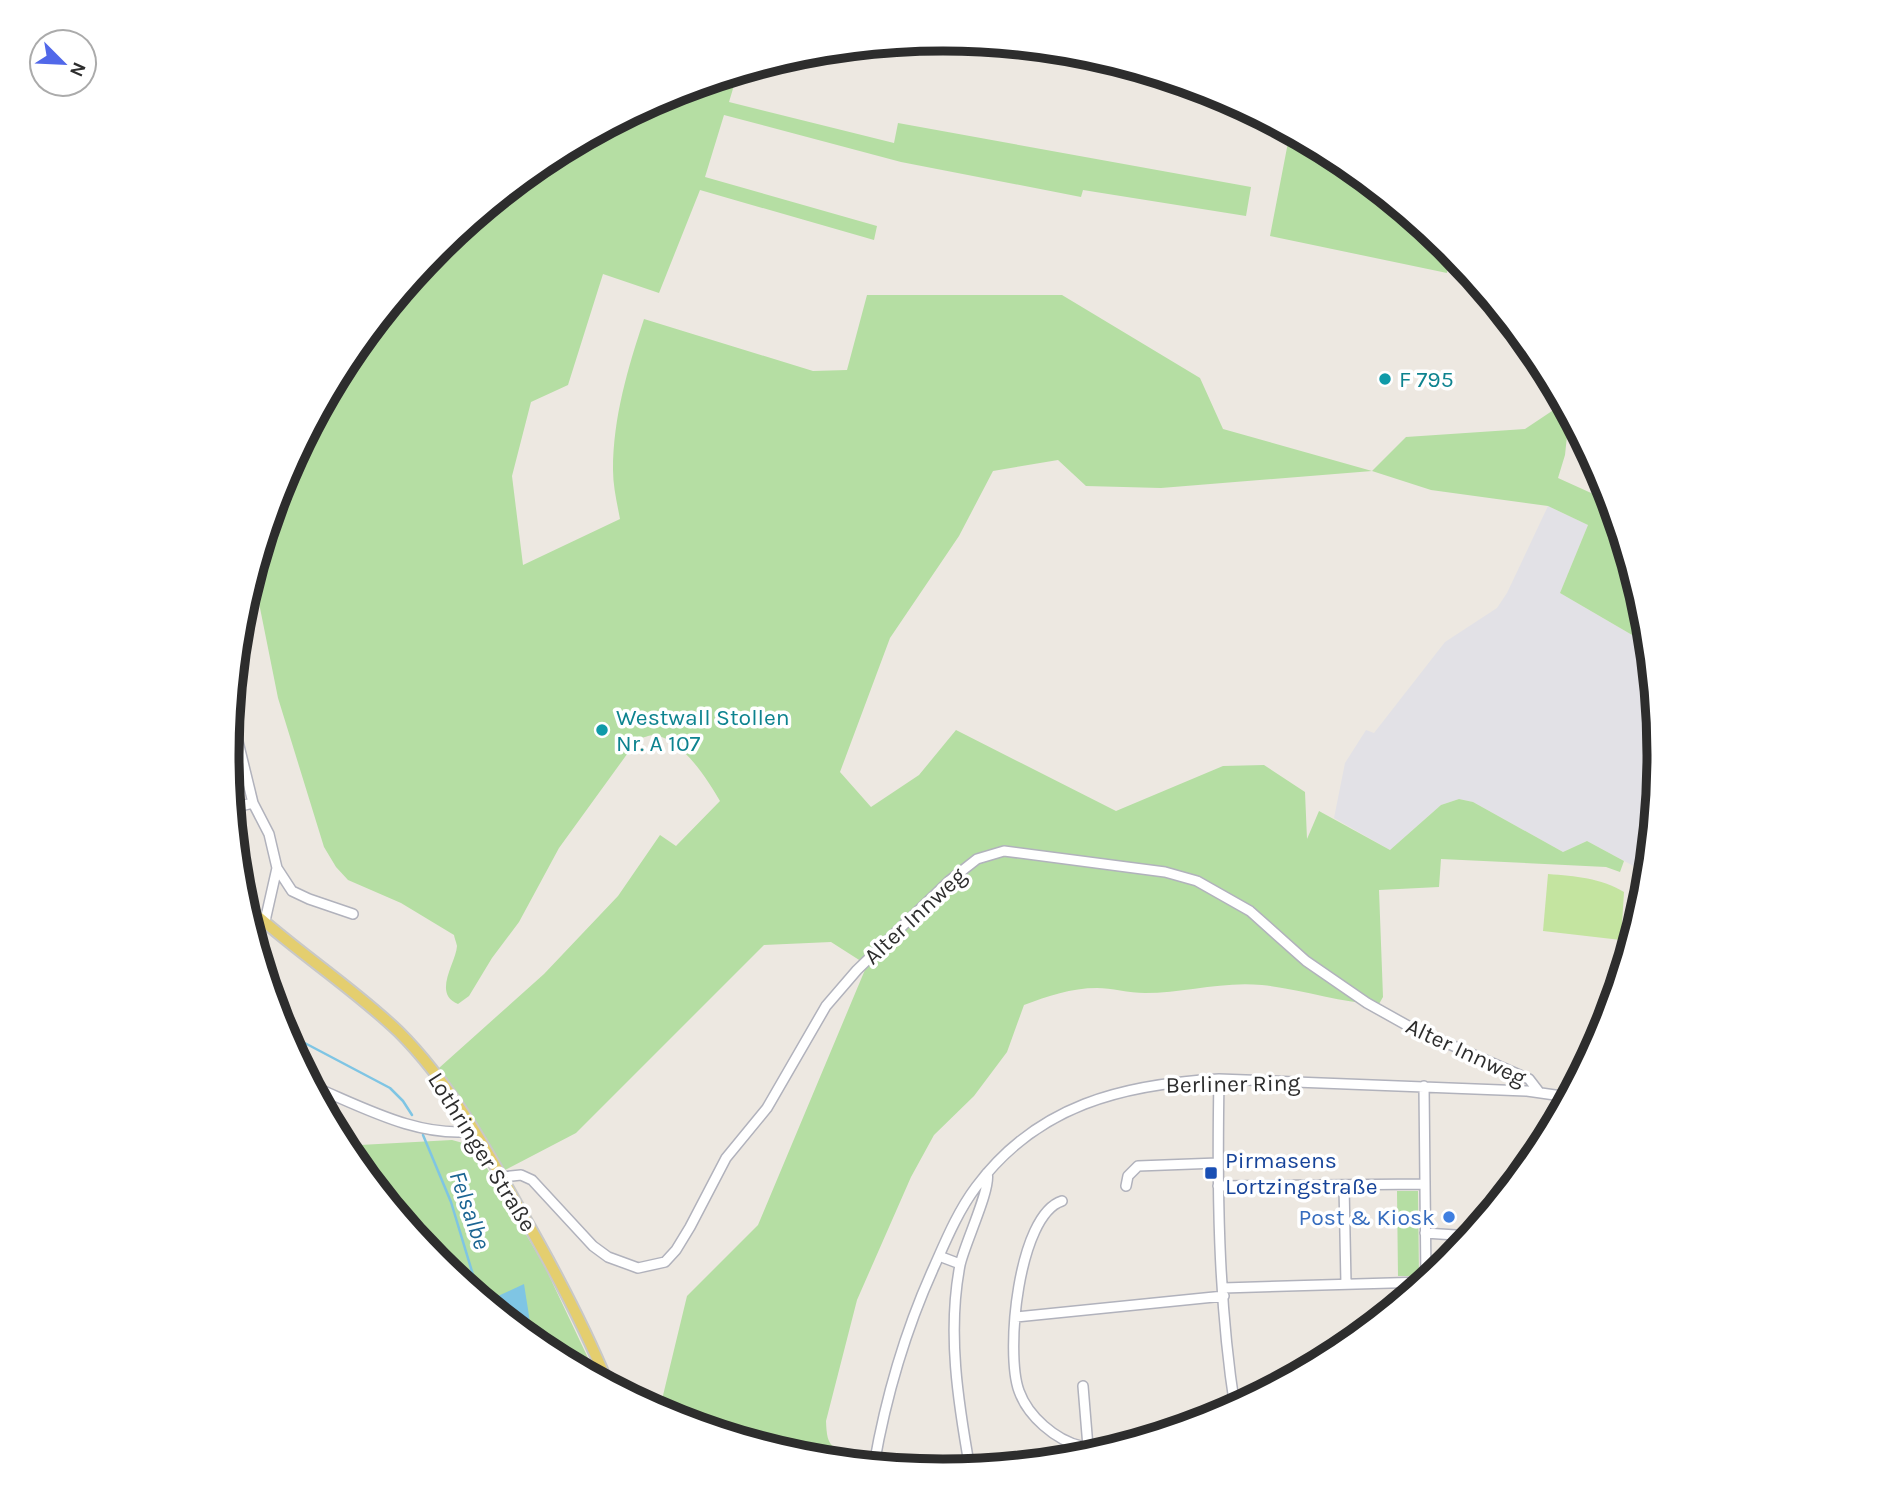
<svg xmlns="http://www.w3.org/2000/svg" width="1886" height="1510" viewBox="0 0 1886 1510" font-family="Karla,sans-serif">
<rect width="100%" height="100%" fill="#ede8e1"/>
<path fill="#e2e1e6" d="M1548,506L1588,525L1560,593L1639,639L1649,648L1659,755L1648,870H1641L1587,841L1563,852L1473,802L1459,799L1441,805L1390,850L1334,818L1345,763L1366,730L1374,733L1445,642L1497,608L1507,593Z"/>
<path fill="#b5dea3" d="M738,72L729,102L894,143L898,123L1251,187L1246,216L1083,190L1081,197L901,162L724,115L705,177L877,226L874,240L700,190L659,293L603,274L568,385L531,402L512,476L523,565L620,519C617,503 613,486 613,470C613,417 628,368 644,319L813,371L847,370L867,295H1062L1200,378L1223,429L1372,471L1406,437L1525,429L1558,407L1569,417L1565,455L1558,478L1611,502L1646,616L1649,648L1639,639L1560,593L1588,525L1548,506L1431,490L1372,471L1161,488L1086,486L1058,460L993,471L959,536L890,638L840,772L871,807L919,775L956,730L1116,811L1223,766L1264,765L1305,792L1307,839L1319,811L1390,850L1441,805L1459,799L1473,802L1563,852L1587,841L1624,861L1620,872L1606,867L1441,859L1439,887L1379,890L1383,997L1379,1004C1339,1003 1302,989 1262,985C1222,981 1184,993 1145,993C1129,993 1111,988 1097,988C1071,988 1048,996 1024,1005L1007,1052L974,1096L934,1135L911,1177L857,1300L826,1421C827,1450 832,1447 857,1454L861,1463L803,1458L668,1417L659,1412L687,1296L758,1225L867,965L831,942L764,945L576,1133L505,1170L439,1068L544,974L618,896L660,835L676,846L720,801C708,780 681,738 654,735C649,735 643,738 638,739L559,848L519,922L492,958L469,996L458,1004C432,994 456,963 457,946C457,945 454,936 454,935L401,903L348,880L336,867L324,847L278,698L253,573L281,480L347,357L437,248L545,159L669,93Z
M1290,132L1341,159L1450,249L1447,273L1270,236Z
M339,1138L360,1145L452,1140L474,1146L544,1265L598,1379L545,1351L436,1261L347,1153Z
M1397,1191H1418L1419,1276H1398Z"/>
<path fill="#c4e4a0" d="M1548,874C1576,876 1600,878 1624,892L1621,940L1543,931Z"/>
<path fill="#7fc5e4" d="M524,1284L533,1341L485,1302Z"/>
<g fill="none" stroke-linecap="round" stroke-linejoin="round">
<path stroke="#7fc5e4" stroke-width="2.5" d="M282,1031L390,1088L403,1101L412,1115
M423,1135L451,1202L480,1298"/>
<g stroke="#b1b2bc" stroke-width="12">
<path id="minor" d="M231,713L253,803L269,834L277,868L292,891L309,899L353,914
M232,808L253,803
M265,921L277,868
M1219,1079C1217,1188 1218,1300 1235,1408
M312,1086C363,1107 418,1138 474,1131
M1424,1086L1426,1281
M344,1147L358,1157L366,1175
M502,1177L521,1175L532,1180L593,1246L608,1257L638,1268L665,1262L676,1250L690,1227L726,1158L767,1108L826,1006L857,970L949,881L977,859L1004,851L1165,872L1197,881L1250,911L1306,961L1367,1003L1410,1027L1529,1079L1539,1092
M1344,1185L1346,1284
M1126,1186L1128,1176L1138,1166L1218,1163
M1218,1186L1424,1184
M1062,1201C1018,1215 1005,1353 1019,1391C1028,1416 1055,1440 1081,1446C1101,1450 1125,1442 1145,1439
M1425,1233L1471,1236
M939,1256L960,1264
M1223,1288L1425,1282
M1016,1317L1224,1296
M1083,1386L1088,1447
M1234,1401L1251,1399
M874,1465C886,1396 905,1331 934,1267C946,1240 958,1211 976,1187C1037,1105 1123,1084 1219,1079L1527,1091L1569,1097
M970,1469C958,1402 947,1332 960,1265C964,1245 992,1187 987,1173"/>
</g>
<g stroke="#c8c8c8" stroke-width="14">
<path id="major" d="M243,903C292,949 350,985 399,1032C449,1082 485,1147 519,1208C552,1265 583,1323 608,1384"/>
</g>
<use href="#minor" stroke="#fff" stroke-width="9"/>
<use href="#major" stroke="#e4ce6f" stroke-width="10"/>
</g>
<g fill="#0f9aa8" stroke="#fff" stroke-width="2.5">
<circle cx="1385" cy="379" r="7"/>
<circle cx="602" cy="730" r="7"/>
</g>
<rect fill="#1a4fb4" stroke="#fff" stroke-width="2.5" x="1204" y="1166" width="14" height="14" rx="3.5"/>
<circle fill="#3f7fe0" stroke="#fff" stroke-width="2.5" cx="1449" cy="1217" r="7"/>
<g text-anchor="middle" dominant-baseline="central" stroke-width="7" stroke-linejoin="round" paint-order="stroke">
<g font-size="23" fill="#0d838f" stroke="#fff" text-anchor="start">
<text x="1399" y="379">F 795</text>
<text x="616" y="717">Westwall Stollen<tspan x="616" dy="26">Nr. A 107</tspan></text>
</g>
<g font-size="23" fill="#2d2d2d" stroke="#fff">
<text transform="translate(915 916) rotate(-43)">Alter Innweg</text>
<text transform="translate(1466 1052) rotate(25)">Alter Innweg</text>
<text transform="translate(1233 1084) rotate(-1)">Berliner Ring</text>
<text transform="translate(482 1152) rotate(58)">Lothringer Straße</text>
</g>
<g font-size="23" fill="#164399" stroke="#fff" text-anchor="start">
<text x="1225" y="1160">Pirmasens<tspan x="1225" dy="26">Lortzingstraße</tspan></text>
</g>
<g font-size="23" fill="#366cbe" stroke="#fff" text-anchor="end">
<text x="1435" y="1217">Post &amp; Kiosk</text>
</g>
<g font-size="24" font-style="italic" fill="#1b6593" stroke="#fff">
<text transform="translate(470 1210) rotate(71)">Felsalbe</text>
</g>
</g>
<path d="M0 0H1886V1510H0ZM239 755a704 704 0 1 1 1408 0a704 704 0 1 1-1408 0Z" fill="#fff" fill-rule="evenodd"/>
<path fill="none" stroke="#2d2d2d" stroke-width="9" d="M239 755a704 704 0 1 1 1408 0a704 704 0 1 1-1408 0Z"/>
<g transform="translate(63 63) rotate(114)"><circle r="33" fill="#ffffff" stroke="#ababab" stroke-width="2"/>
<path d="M0-5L12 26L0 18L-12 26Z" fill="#5168e9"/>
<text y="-10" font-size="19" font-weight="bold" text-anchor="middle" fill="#2d2d2d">N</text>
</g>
</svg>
